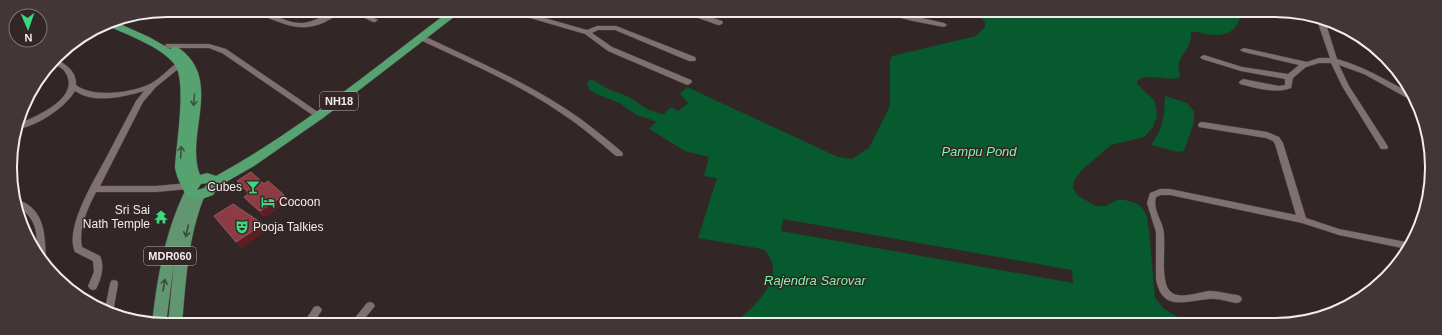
<svg xmlns="http://www.w3.org/2000/svg" width="1442" height="335" viewBox="0 0 1442 335" font-family="Helvetica,sans-serif">
<rect width="100%" height="100%" fill="#322726"/>
<path fill="#075a2e" fill-rule="evenodd" d="M979,11L1257,12V16L1241,15C1236,33 1225,37 1206,34C1201,33 1196,31 1191,32C1192,52 1173,58 1180,73L1179,78C1167,81 1147,73 1138,80L1137,84L1155,101L1157,116L1153,127L1144,137L1111,145L1082,170L1074,181L1073,188L1078,196L1096,206H1105L1118,200H1125L1138,204L1143,209L1147,217L1149,231L1155,298L1164,309L1190,324H733C749,311 775,289 773,267C773,261 768,255 765,250L757,248L698,238L717,178L704,176L709,157L685,151L649,129L671,107L678,111L688,103L680,94L687,87L838,157L852,159L869,148L890,106V61L892,56L976,36L985,27V23L979,14ZM783,219L1072,270L1073,283L781,231Z
M1165,96L1187,103L1194,111V122L1184,151L1178,152L1151,145C1164,127 1164,117 1165,96Z"/>
<g fill="none" stroke-linecap="round" stroke-linejoin="round">
<path fill="#075a2e" fill-rule="evenodd" d="M593,80L606,88L629,97L647,109L683,121L685,124L683,127L678,129L637,115L619,103L596,94L590,90L587,84L588,81Z"/>
<g stroke="#4e4544" stroke-width="1">
<path id="minor" d="M252,10C270,10 282,22 299,23C316,24 327,10 343,10C338,15 331,19 325,22C303,32 289,26 268,18C263,16 256,14 252,10Z
M349,10H358L378,20L375,22H373Z
M503,10H516L587,30L597,26H616L695,57L696,59L695,61H689L615,30H598L592,33L612,47L691,80L692,82L688,85L685,84L608,51L585,34Z
M683,11H692L722,21L723,23L720,25H718L684,13Z
M880,11H891L944,23L947,25L944,27L913,21L881,13Z
M1319,19L1325,21L1337,59C1363,66 1386,80 1410,93L1413,99H1409L1364,74L1339,65L1349,86L1387,145L1388,147L1387,149H1381L1342,86L1331,63H1319L1306,67L1293,78L1291,88C1275,94 1256,88 1240,84L1239,82L1243,79L1279,86L1285,85V79L1241,71L1202,59L1200,57L1204,55L1242,67L1288,74L1299,65L1244,52L1240,50L1244,48L1307,62L1319,58H1330L1318,23Z
M420,36H424C472,59 522,80 566,109C586,122 604,137 622,152L623,154L622,156H616C598,141 581,126 561,113C517,83 467,62 420,40L419,38Z
M166,44H209L226,49L318,112L314,115L311,114L222,53L209,48H168L165,46Z
M56,59C66,64 77,72 76,85C92,98 132,93 150,84C161,78 171,67 181,59H184L188,61L156,87L143,102L100,186H156L188,183L191,184L192,186L191,188L188,189L156,192H96C88,208 78,228 82,247L100,256C105,267 101,279 96,289L93,290L90,289L88,286L94,272L93,261L75,252C64,228 95,179 106,158C116,139 126,120 136,101L144,91C123,97 94,104 75,91C65,108 37,126 18,129L20,123C37,116 82,97 65,72C63,68 57,66 53,63Z
M1202,122L1267,132L1279,137L1283,143L1306,218L1339,229L1411,243L1407,249L1339,235L1302,223L1170,195H1161L1156,197C1152,211 1164,222 1164,235C1165,251 1162,269 1166,284C1172,304 1196,292 1210,291C1219,291 1228,294 1237,295L1240,296L1242,299L1240,302L1237,303C1228,302 1218,298 1209,299C1184,301 1162,312 1156,279V232L1147,203L1150,193L1160,189H1170L1296,215L1275,144L1273,141L1266,138L1199,127L1198,125L1199,123Z
M14,199C46,206 45,236 46,262L45,265C28,256 50,222 15,206Z
M114,280L117,281L118,284L113,312L105,309L110,284L111,281Z
M370,302L373,303L375,306L360,324H350L367,303Z
M317,306L320,307L322,310L313,324H303L314,307Z"/>
</g>
<g stroke="#4e4544" stroke-width="1">
<path id="primary" d="M191,186L195,188L197,191L203,192L205,195C188,236 186,279 182,324H168L174,262L166,324H152C157,277 165,233 185,191L187,188Z"/>
</g>
<g stroke="#4e4544" stroke-width="1">
<path id="trunk" d="M451,10H463L323,118L254,166L219,186L213,195L199,200L187,196C182,188 177,178 175,168C176,146 187,82 175,65C161,46 125,34 103,24L113,21L149,37L170,49L175,46C179,48 182,50 185,53C220,85 185,138 200,175L207,173L216,176C300,130 375,67 451,10ZM208,183L204,188L197,190L201,184Z"/>
</g>
<use href="#minor" fill="#7f7170" fill-rule="evenodd"/>
<use href="#primary" fill="#609670" fill-rule="evenodd"/>
<use href="#trunk" fill="#56a270" fill-rule="evenodd"/>
</g>
<path fill="#802830" d="M237,181L264,184L284,195L288,201L265,217L249,203L244,197L248,194L241,187Z"/>
<path fill="#5b1f24" d="M284,195L288,201L265,217L260,211Z
M263,224L267,230L241,249L236,242Z"/>
<path fill="#8c3d44" stroke="#9c585f" d="M251,172L264,184L268,181L284,195L260,211L244,197L250,193L237,181Z
M233,204L263,224L236,242L214,216Z"/>
<defs><path id="oneway-shaft" d="M-6 0H5M1.5-3L5.5 0L1.5 3" fill="none" stroke-width="1.6" stroke-linecap="round" stroke-linejoin="round"/></defs>
<g stroke="#3f5240">
<use href="#oneway-shaft" transform="translate(194 100) rotate(95)"/>
<use href="#oneway-shaft" transform="translate(181 152) rotate(-86)"/>
</g>
<g stroke="#40483c">
<use href="#oneway-shaft" transform="translate(187 231) rotate(103)"/>
<use href="#oneway-shaft" transform="translate(164 285) rotate(-80)"/>
</g>
<defs>
<g id="bar-bare" transform="scale(1.08)"><path d="M-6-5H6L.8 .8V4.5H3.5V6h-7V4.5H-.8V.8Z" fill="#3cd77e" stroke="#322726" stroke-width="2.5" paint-order="stroke"/></g>
<g id="hotel-bare" transform="scale(1.08)"><path d="M-6-4.5h1.5V1H6V5H4.5V3h-9V5H-6ZM-4 0a1.8 1.8 0 1 1 3.6 0ZM.5 0V-2.5h3Q6-2.5 6 0Z" fill="#3cd77e" stroke="#322726" stroke-width="2.5" paint-order="stroke"/></g>
<g id="temple-bare" transform="scale(1.08)"><path d="M0-6L5-2H3V0L6.5 2.5H4V6H1.5V3h-3V6H-4V2.5H-6.5L-3 0V-2H-5Z" fill="#3cd77e" stroke="#322726" stroke-width="2.5" paint-order="stroke"/></g>
<g id="theatre-bare" transform="scale(1.08)"><path d="M-5-5.5Q0-4 5-5.5V0Q5 5 0 6Q-5 5-5 0ZM-3.3-2.5H-1v1.5H-3.3ZM1-2.5H3.3v1.5H1ZM-2.8 1Q0 5.5 2.8 1Z" fill="#3cd77e" stroke="#322726" stroke-width="2.5" paint-order="stroke"/></g>
</defs>
<g fill-rule="evenodd">
<use href="#bar-bare" x="253" y="187"/>
<use href="#hotel-bare" x="268" y="202"/>
<use href="#temple-bare" x="161" y="217"/>
<use href="#theatre-bare" x="242" y="227"/>
</g>
<g text-anchor="middle" dominant-baseline="central" stroke-width="3" stroke-linejoin="round" paint-order="stroke">
<g fill="#322726" stroke="#bab1b1" stroke-width="1">
<rect x="320" y="92" width="38" height="18" rx="3"/>
<rect x="144" y="247" width="52" height="18" rx="3"/>
</g>
<g font-size="11" font-weight="bold" fill="#f4ecec">
<text x="339" y="101">NH18</text>
<text x="170" y="256">MDR060</text>
</g>
<g font-size="12" fill="#f4ecec" stroke="#322726" text-anchor="end">
<text x="242" y="187">Cubes</text>
<text x="279" y="202" text-anchor="start">Cocoon</text>
<text x="150" y="210">Sri Sai<tspan x="150" dy="14">Nath Temple</tspan></text>
<text x="253" y="227" text-anchor="start">Pooja Talkies</text>
</g>
<g font-size="13" font-style="italic" fill="#7cf6a5" stroke="#322726">
<text x="979" y="151">Pampu Pond</text>
<text x="815" y="280">Rajendra Sarovar</text>
</g>
</g>
<path d="M0 0H1442V335H0ZM167 17H1275A150 150 0 0 1 1425 167V168A150 150 0 0 1 1275 318H167A150 150 0 0 1 17 168V167A150 150 0 0 1 167 17Z" fill="#423736" fill-rule="evenodd"/>
<path fill="none" stroke="#f4ecec" stroke-width="2" d="M167 17H1275A150 150 0 0 1 1425 167V168A150 150 0 0 1 1275 318H167A150 150 0 0 1 17 168V167A150 150 0 0 1 167 17Z"/>
<g transform="translate(28 28) rotate(178)"><circle r="19" fill="#322726" stroke="#807675"/>
<path d="M0-3L7 15L0 10L-7 15Z" fill="#3cd77e"/>
<text y="-6" font-size="11" font-weight="bold" text-anchor="middle" fill="#f4ecec">N</text>
</g>
</svg>
